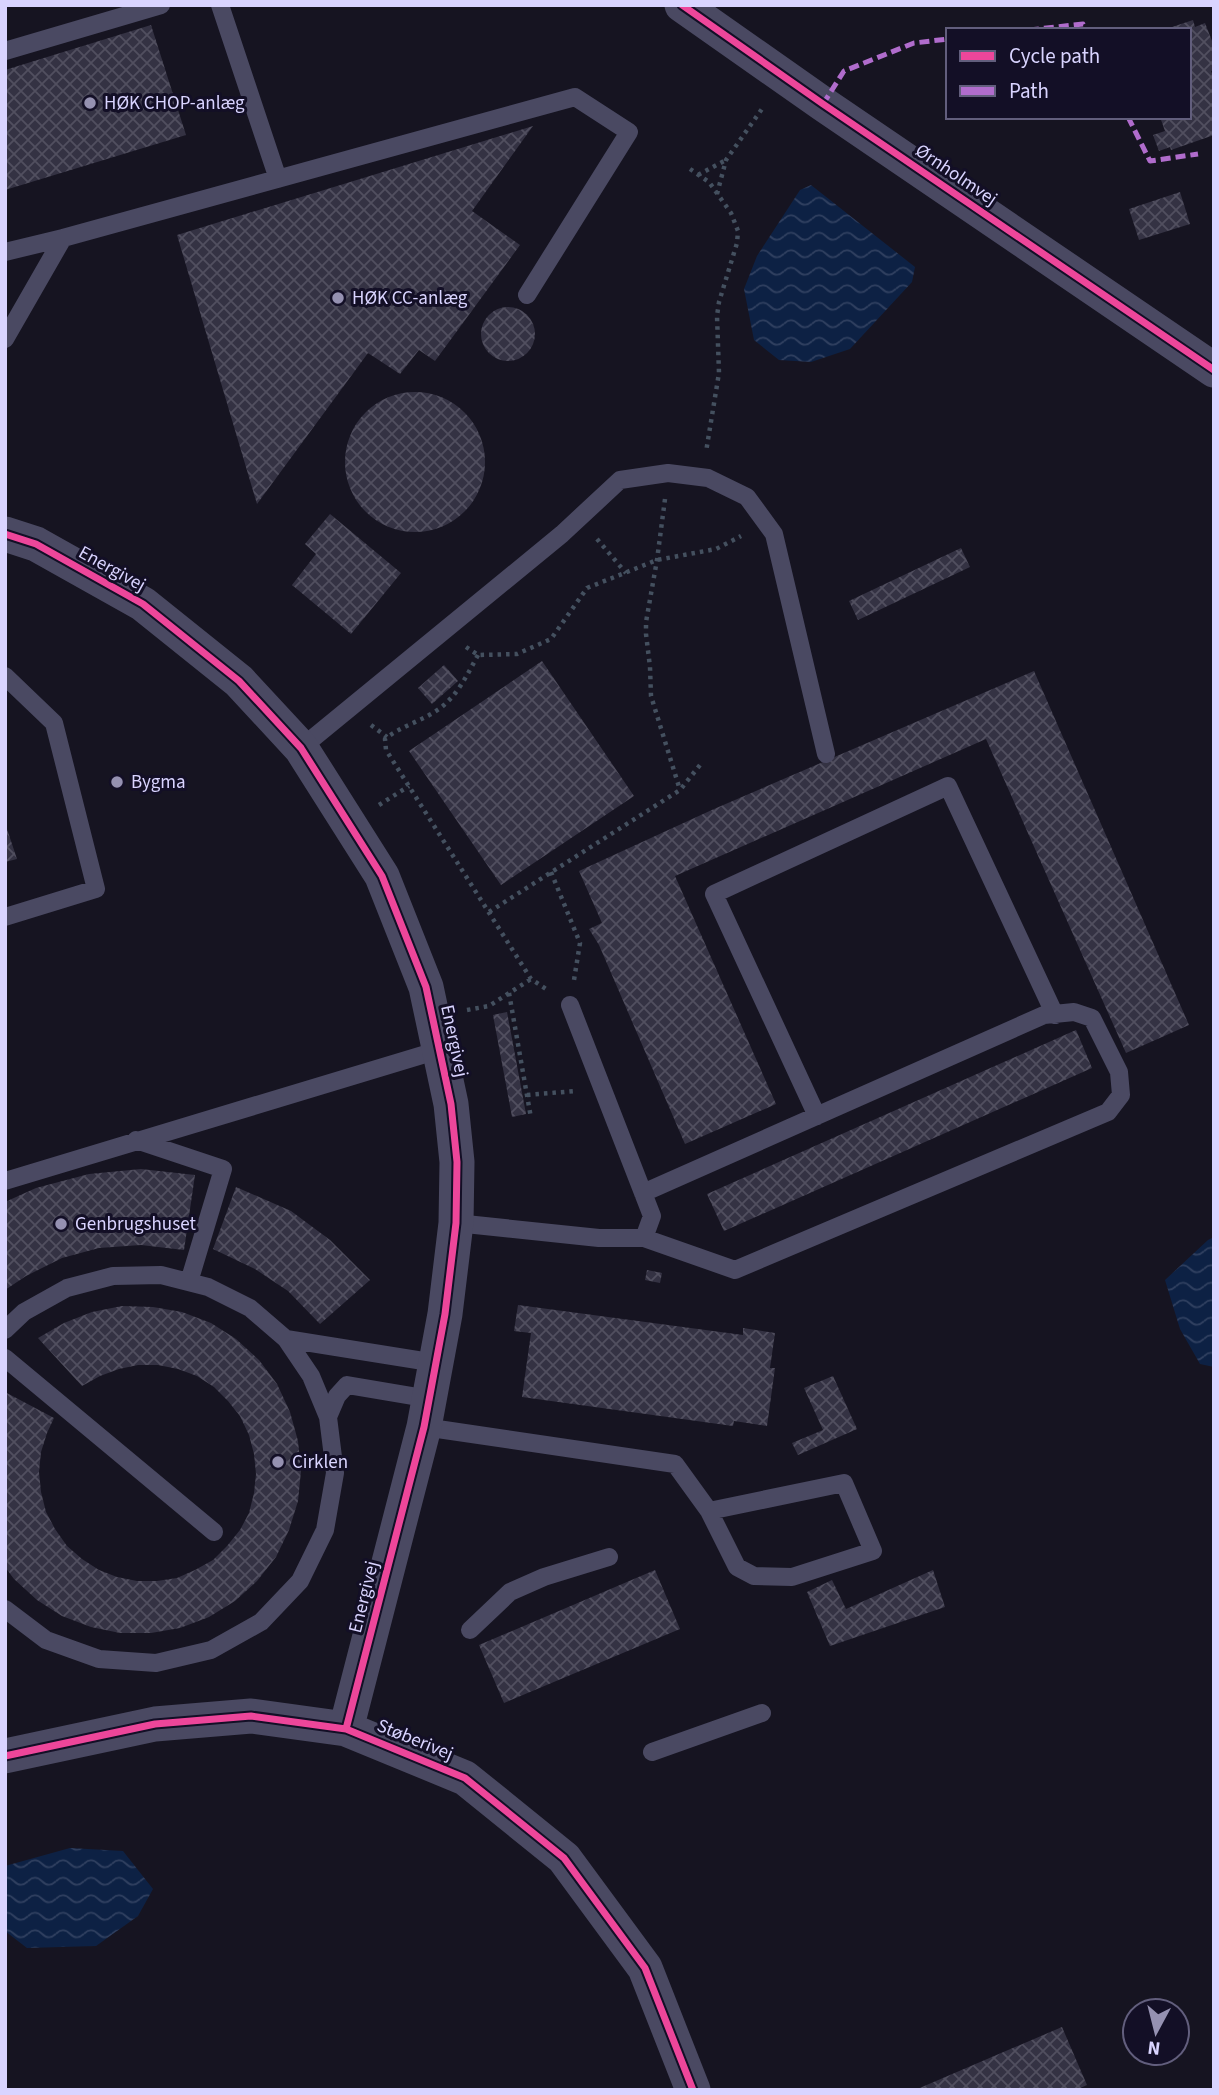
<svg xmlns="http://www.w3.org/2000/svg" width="1219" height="2095" viewBox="0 0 1219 2095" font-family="'Source Sans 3',sans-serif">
<defs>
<pattern id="water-waves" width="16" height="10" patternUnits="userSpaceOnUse" patternTransform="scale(1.75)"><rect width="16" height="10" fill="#0d2144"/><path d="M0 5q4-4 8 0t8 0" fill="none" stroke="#304060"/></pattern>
<pattern id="building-cross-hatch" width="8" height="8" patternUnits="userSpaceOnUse" patternTransform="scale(1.75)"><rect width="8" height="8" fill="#343243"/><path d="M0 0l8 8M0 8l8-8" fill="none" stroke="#514f5f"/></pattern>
</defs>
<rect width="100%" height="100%" fill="#161421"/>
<path fill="url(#water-waves)" d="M811,185L915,267L912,282L850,349L811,362L779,360L754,340L744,289L757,256L800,190Z
M1214,1237V1367L1200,1364L1180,1329L1165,1280L1208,1240Z
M70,1848L123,1851L153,1889L138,1916L96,1946L27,1948L5,1931V1866Z"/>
<path fill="url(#building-cross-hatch)" d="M1193,20L1195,27L1205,23L1214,46V70L1211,71L1214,79V135L1171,150L1170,147L1159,151L1153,135L1165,131L1160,117H1189V30L1166,29Z
M151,25L186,135L5,190V70Z
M533,126L472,211L520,245L435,361L419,350L400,374L368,353L257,504L177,235Z
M1180,192L1190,224L1139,240L1129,209Z
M481 334a27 27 0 1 1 54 0a27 27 0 1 1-54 0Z
M345 462a70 70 0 1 1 140 0a70 70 0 1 1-140 0Z
M330,514L401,573L351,634L292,585L316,554L305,544Z
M961,548L970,567L858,620L849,601Z
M542,661L634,796L501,885L409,751Z
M444,665L458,681L432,704L418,688Z
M1034,671L1189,1025L1126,1053L986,739L675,876L776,1104L685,1144L599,945L589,929L602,923L579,871L714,809Z
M5,823L17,859L5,862Z
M507,1012L526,1114L512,1117L493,1015Z
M1076,1030L1092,1068L724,1231L707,1194Z
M141,1169L195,1175L184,1250L141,1245L99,1248L62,1258L26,1276L5,1290V1202L36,1188L89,1174Z
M236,1187L291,1211L330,1240L370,1280L320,1324L288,1291L255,1269L213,1249Z
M647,1270L662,1273L660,1283L645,1280Z
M518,1305L743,1335V1328L775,1333L770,1368H775L767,1426L734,1421L733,1426L522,1397L531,1333L514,1331Z
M122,1306L153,1307L182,1312L211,1323L236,1339L259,1360L277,1384L290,1412L298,1441L301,1471L298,1501L289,1530L276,1557L257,1581L235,1601L209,1617L180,1628L151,1633H120L91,1627L62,1616L37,1600L14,1579L5,1567V1392L54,1418L47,1433L41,1452L39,1472L41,1492L46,1512L55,1529L67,1546L82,1559L99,1570L117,1577L137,1581H157L177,1578L195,1570L213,1560L227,1546L240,1530L249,1513L254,1493L256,1474L254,1454L249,1435L240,1416L228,1401L214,1387L197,1376L178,1369L158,1365H138L119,1369L100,1376L82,1386L38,1338L64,1323L92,1312Z
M833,1376L857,1429L798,1455L792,1443L823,1430L804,1388Z
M655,1570L680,1629L504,1703L479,1645Z
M933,1570L945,1607L830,1646L807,1592L832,1580L846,1609Z
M1062,2027L1087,2085L1076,2090H915Z"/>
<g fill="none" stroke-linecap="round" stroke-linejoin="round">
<path stroke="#44505f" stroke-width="4.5" stroke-dasharray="3.5 5" stroke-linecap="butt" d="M690,169L709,182L731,213L738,231L737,243L719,302L717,316L719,373L706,452
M698,175L726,160
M717,194L726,160L764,106
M665,499L657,560L646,622V634L650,667L651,696L680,790
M597,539L626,573
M466,647L478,655L517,654L551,639L587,588L657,560L716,549L741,536
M478,655C467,675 458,695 439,709C422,721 401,726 385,739L386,750L531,979L549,991
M371,725L387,737
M379,805L409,786
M551,872L580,943L574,980
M489,912L680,790L700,765
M509,993L531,1118
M467,1010L489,1006L531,979
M527,1095L575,1091"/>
<path stroke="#4a4962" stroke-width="18" d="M220,5L278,179
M5,51L161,5
M5,252L63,238
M5,339L63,238L575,97L629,132L527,295
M5,676L54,723L96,889L5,917
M301,748L562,534L620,480L668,473L708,478L747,497L774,534L826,754
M817,1116L714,894L948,786L1055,1015
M136,1140L223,1169L189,1282
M5,1181L439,1050
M643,1193L1044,1015L1074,1012L1092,1018L1119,1072L1121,1095L1108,1112L735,1270L644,1238
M456,1223L599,1238H644L652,1216L570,1005
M5,1330L24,1312L67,1288L113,1276L161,1275L208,1287L250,1308L286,1339L311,1376L328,1417L335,1473L325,1530L300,1581L261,1622L211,1650L156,1663L99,1659L46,1640L5,1609
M286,1339L436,1363
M5,1358L214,1532
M328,1417L337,1396L347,1385L430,1399
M424,1427L675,1464L709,1511L737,1567L754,1576L792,1577L873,1551L844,1483L709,1511
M470,1630L510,1592L544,1577L609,1557
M652,1752L762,1713"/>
<path stroke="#4a4962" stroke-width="35" d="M682,5L823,104L1214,370
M5,534L36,544L143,604L239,681L301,748L382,876L426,987L451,1104L457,1162L456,1223L445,1314L424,1427L346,1729
M5,1756L155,1724L251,1716L346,1729L465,1778L564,1858L645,1968L693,2090"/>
<path stroke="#b06ccc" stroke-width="5" stroke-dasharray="10 5" stroke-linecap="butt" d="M1029,30L1083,24L1086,30
M823,104L844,71L914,43L948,39
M1128,117L1150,161L1198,154"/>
<g stroke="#130f26" stroke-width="11">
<path id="cycleway" d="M682,5L823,104L1214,370
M5,534L36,544L143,604L239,681L301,748L382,876L426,987L451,1104L457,1162L456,1223L445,1314L424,1427L346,1729
M5,1756L155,1724L251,1716L346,1729L465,1778L564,1858L645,1968L693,2090"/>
</g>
<use href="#cycleway" stroke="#ed469a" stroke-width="7"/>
</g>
<g fill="#9591b1" stroke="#130f26" stroke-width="2.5">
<circle cx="90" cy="103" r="7"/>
<circle cx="338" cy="298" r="7"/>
<circle cx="117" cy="782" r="7"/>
<circle cx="61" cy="1224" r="7"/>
<circle cx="278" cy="1462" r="7"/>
</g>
<g text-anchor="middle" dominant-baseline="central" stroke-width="6" stroke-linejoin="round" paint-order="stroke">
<g font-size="19" fill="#d9d4ff" stroke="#130f26" text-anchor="start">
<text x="104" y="103">HØK CHOP-anlæg</text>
<text x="352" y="298">HØK CC-anlæg</text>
<text x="131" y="782">Bygma</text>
<text x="75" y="1224">Genbrugshuset</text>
<text x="292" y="1462">Cirklen</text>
</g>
<g font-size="19" fill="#d9d4ff" stroke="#130f26">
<text transform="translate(956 175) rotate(34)">Ørnholmvej</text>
<text transform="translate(112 569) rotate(29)">Energivej</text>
<text transform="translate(454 1041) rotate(78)">Energivej</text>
<text transform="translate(364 1597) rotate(-76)">Energivej</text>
<text transform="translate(415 1740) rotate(22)">Støberivej</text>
</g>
</g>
<rect width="1219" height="2095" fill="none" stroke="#d9d4ff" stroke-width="14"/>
<rect x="946" y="28" width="245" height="91" fill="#130f26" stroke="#625e7d" stroke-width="2"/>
<rect x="960" y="51" width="35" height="10" fill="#ed469a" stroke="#625e7d" stroke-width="2"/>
<text x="1009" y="63" font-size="21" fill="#d9d4ff">Cycle path</text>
<rect x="960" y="86" width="35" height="10" fill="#b06ccc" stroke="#625e7d" stroke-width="2"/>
<text x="1009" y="98" font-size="21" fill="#d9d4ff">Path</text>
<g transform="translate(1156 2032) rotate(187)"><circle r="33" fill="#130f26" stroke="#625e7d" stroke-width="2"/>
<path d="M0-5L12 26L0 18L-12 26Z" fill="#9591b1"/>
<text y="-10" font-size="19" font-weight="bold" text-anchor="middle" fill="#d9d4ff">N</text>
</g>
</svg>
